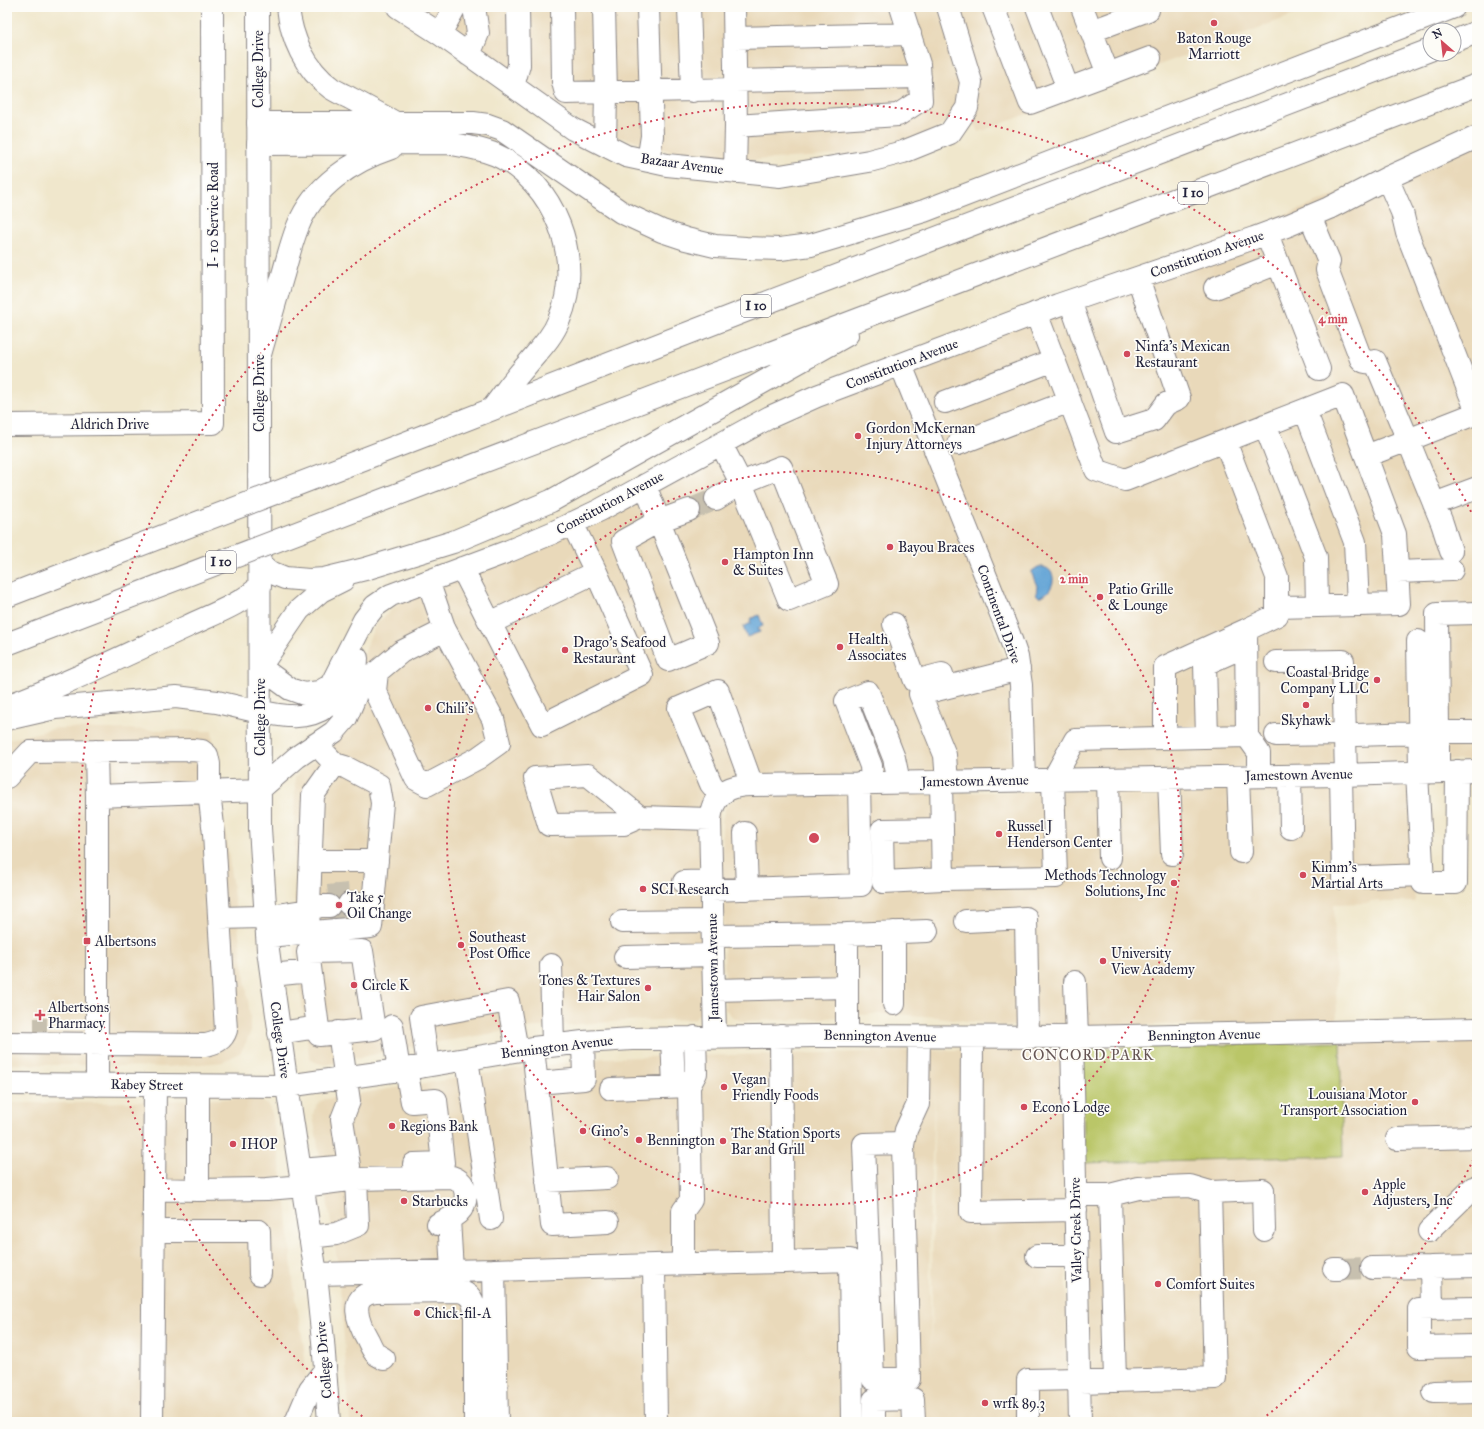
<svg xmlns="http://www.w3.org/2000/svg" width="1484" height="1429" viewBox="0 0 1484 1429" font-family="'IM FELL Great Primer',serif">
<rect width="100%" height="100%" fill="#fdfcf7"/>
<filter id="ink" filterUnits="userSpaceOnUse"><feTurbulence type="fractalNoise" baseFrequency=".025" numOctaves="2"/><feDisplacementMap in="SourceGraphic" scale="8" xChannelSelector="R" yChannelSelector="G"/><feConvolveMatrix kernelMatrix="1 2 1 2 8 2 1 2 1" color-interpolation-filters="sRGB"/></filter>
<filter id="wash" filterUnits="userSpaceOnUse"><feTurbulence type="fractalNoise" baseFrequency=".012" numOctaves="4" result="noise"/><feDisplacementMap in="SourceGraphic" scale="16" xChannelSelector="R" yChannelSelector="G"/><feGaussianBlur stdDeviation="0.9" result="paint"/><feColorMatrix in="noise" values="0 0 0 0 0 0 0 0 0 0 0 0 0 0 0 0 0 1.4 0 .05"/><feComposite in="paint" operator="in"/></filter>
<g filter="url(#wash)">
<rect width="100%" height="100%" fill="#f0e7cc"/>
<path fill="#e9d9ba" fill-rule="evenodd" d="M414,7H940L962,91L950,118L936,130L877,153L754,160L670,151L591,129Z
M948,7H1315L979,132L967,108Z
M1477,140V760L1428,761L1417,773L1024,780L1021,685L901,365Z
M886,384L898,387L902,391L906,398L1000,644L1010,680L1013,761L1009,765L999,770L722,781L704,1008L694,1019L625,1021L525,1028L414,1046L325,1065L315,1062L311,1059L309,1054L295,953L294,935L295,887L294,814L295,778L302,768L314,761L340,735L368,642L373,630L380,620L401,602L747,438L868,386Z
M57,728L212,731L250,1016V1034L241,1052L223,1062L168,1067L7,1064V740Z
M1411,783L1415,902H1381L1380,900L1370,901V903L1334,904L1337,1022L1014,1027L938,1017L894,1014H872L812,1019L742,1021L734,1018L725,1009L722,820L725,808L734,799L745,795L1075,791Z
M1463,1040L1477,1041V1422H1089L1084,1163L1343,1156L1340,1042Z
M1043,1048L1053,1050L1057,1052L1062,1060L1069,1422H350L341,1297L336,1252L313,1116L314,1110L321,1101L326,1099L521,1068L603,1058ZM935,1077L931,1364L929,1228Z
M255,1098L261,1100L269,1107L272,1114L286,1202L293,1281L304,1348L310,1422H7V1103H96Z"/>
<path fill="#bac668" stroke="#6e7452" d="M1340,1042L1343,1156L1084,1163L1083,1059L1085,1055L1093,1048Z"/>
<path fill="#61a3d5" stroke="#426288" d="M1038,567C1059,565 1057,592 1039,597L1036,594L1037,586L1032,574V571Z
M759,615L763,626L758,628L760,632L747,637L743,627L751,623L750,619Z"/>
</g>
<g filter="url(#ink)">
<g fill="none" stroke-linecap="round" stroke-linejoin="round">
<path stroke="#c7c0af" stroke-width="22" stroke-dasharray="22 11" stroke-linecap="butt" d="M689,510L716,499
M328,896L349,894
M329,916L349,914
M34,1029H47
M1339,1269L1372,1268"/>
<g stroke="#898484" stroke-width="24">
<path id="minor" d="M258,7L260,828L268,950L287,1086L316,1274L323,1341L329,1422
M398,7L440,34L573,129L626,156L667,165L780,176L869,161L903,152L950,133L967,108L971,82L948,7
M562,7L563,82L566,93L735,89
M604,7L606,93L605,145
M648,7L652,136L648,161
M689,7L692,91
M734,7L736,126L898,115L921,100L919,64L901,7
M993,7L1030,103L1108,74L1082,7
M1037,7L1068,89
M1092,31L1148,10L1147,7
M440,34L455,7
M735,38L910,34
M469,55L478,33L474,7
M1108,74L1150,58
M735,81L920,77
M513,86L519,65L518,7
M735,172L736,126
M1387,178L1402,212L1407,233L1477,412
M1310,216L1329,261L1327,270L1361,359C1365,364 1369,362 1375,361L1408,440L1366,456
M1267,234L1319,369
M1215,288L1278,263
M1070,301L1116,432L1154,420L1166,404L1179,398L1138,278
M1036,313L1096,470L1125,480L1343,395L1395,534L1399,604L1317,606L1316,557L1265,425
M901,365L1009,634L1017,657L1021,685L1024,780
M945,402L1054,360
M1305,410L1355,542L1358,605
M7,425L213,423L212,7
M1225,441L1277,577V607
M958,444L1070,401
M645,485L659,521L623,541L668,660L708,643L659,521L689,510
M716,499L741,483L781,467L827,584L789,600L741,483L721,444
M1434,504L1477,488
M1451,551L1442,523L1408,440L1477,413
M462,568L490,623L596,572L572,523
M1397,572L1452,570
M428,581L445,630L493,719L499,743L478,758L427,785L416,779L375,691L377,672L401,652L445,630
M490,623L542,725L642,675L596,572
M894,624L915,681L942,674
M1418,641L1420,773
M1276,662L1343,661L1346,775
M260,667L290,689L304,694L319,692L331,685L364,620L375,606L391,595L509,551L552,533L600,510L770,417L817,396L1058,305L1254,238L1289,225L1329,208L1387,178L1477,137
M260,712C270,713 281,716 291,716C319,718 342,700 351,675
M1438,732L1437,614L1477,613
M1276,735L1345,734
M1356,735L1419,733
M1247,736L1259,753V776
M1207,737L1205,664L1232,652
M1165,738V667L1246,630
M96,751L97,796
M1438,772V732H1477
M1417,773L1423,883H1456L1457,771
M1341,775L1343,878L1423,875
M1290,776L1291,828
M7,777L30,752L192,750L202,751L207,755L209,764V792L214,834L226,1030C223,1040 216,1043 205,1045L7,1043
M1238,777L1241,852
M1169,778L1172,854
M1108,779L1110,858
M941,782L943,879L1056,877L1053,780L1075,740L1247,736L1246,630L1277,615V607L1317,606
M947,782L945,755L920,694L1019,669
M872,783L871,766L846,701L868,692L894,758L899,782
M259,790L297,757L334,732L346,718L355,697L357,658
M720,795L711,784L679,708L718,691L752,785
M640,817L588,775L535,778L549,825L624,824L640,817L710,819
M942,829L882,830L883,882L943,879
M745,833L747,889
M311,861H377
M684,882L711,881
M712,890L861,885L859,783
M349,904L373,902
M219,918L265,917L309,910L320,906H329
M966,921L1026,918L1028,1037
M622,922L712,921
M308,932L313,795L335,764
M894,932V1004
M847,934L927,931
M267,936L371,927L382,803L379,785L345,767L335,764L316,744
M713,936L847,934V987L714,990
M362,951L374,1029L319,1035L308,952Z
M625,957L713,955
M551,965L553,1045
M272,975L310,971
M1075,982L1077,1037
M847,987V1036
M392,1026L399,1070
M279,1033L318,1027
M715,1037L710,819C713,794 728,785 752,785L1341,775L1477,771
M972,1037L971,1212L1076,1210
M1072,1037L1080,1422
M672,1038L674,1086
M533,1048L552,1225L608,1222
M467,1059L491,1219
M428,1065L421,1017L508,1001L517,1050
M406,1069L412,1102L436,1100L443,1163L414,1164
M537,1083L584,1079L583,1042
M7,1084L287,1086L406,1069L533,1048L583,1042L632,1039L815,1036L1077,1037L1477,1029
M97,1085V796L259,790
M198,1086V1190L267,1189L303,1186L356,1179L452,1177C469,1182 469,1202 458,1213C452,1218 445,1221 438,1224
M689,1086L696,1073L695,1037
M611,1089L689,1086L691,1200L683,1211V1264
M1397,1139L1477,1137
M903,1143L864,1144L873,1379H909L903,1145L906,1130L918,1104L919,1037
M300,1170L349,1166L342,1119L349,1101L339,1032
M547,1181L607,1178
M154,1189L198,1190
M1210,1192L1263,1190L1264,1230
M1075,1195H1110L1138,1188L1190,1186L1210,1192L1215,1378L1079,1382
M1110,1195L1115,1381
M449,1219L452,1271
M154,1231H259L260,1274
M1429,1231L1473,1188H1477
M310,1237L336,1234L358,1225L356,1179
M1037,1256H1076
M783,1262L850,1260L852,1422
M654,1265L783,1262L781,1036
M1372,1268L1431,1267
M1334,1269H1339
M494,1270L654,1265L656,1422
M316,1274L494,1270L497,1422
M1432,1308L1431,1267L1477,1266
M1477,1308L1419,1309V1347L1477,1346
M384,1359C382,1357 378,1356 376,1354C372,1350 370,1344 368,1340C358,1323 347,1296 375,1292L458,1291C471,1293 474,1301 475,1313V1422
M1434,1392L1477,1391
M152,1422L155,1085
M296,1422L310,1389L325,1370
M874,1422V1400L913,1399L914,1422
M1028,1422V1380L1079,1379"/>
</g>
<g stroke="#898484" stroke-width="24">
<path id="highway" d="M288,7C291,38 305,69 331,88C337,92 344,95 350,98C365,106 379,114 394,122
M1454,41L1477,32
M258,123H473L488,125L502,130L621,212L662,231L686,239L715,246L746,248L780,249L811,245L924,211L1454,7
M258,144L446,143C463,146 480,148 496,155C555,182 585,260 559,320C552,338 538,351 526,366C514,379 503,395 492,409
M259,358C267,331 274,305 282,278C287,261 291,243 298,226C314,186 352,161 391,148
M426,435L758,306L1430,50
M435,480L1477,85
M260,564L270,572L285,578L309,580L324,579L365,569L453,542L551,501L847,335
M260,667L299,610L321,591L343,580
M7,706C69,683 128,654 188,626C211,615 242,604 260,586
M7,719L55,708L176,697L217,702L260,712"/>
</g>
<use href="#minor" stroke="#fff" stroke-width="22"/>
<use href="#highway" stroke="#fff" stroke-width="22"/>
<g stroke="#898484" stroke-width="24" stroke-linecap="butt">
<path id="highway-bridge" d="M7,596L426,435
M7,644L435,480"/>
</g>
<use href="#highway-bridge" stroke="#fff" stroke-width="22"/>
</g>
</g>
<g fill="none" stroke="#d1495b" stroke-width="2" stroke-dasharray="2 4">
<circle cx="814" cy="838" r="367"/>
<path d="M1476 1154A734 734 0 0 1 1261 1420M367 1420A734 734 0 1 1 1476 522"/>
</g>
<g fill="#d1495b" stroke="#fdfcf7" stroke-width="1.5">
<circle cx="1214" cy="23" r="4"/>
<circle cx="1127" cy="354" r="4"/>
<circle cx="858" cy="436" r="4"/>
<circle cx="890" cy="547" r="4"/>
<circle cx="725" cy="562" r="4"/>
<circle cx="1100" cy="597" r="4"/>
<circle cx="840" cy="647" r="4"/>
<circle cx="565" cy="650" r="4"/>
<circle cx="1377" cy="680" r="4"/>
<circle cx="1306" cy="705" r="4"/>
<circle cx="428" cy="708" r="4"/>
<circle cx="999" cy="834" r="4"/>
<circle cx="1303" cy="875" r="4"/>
<circle cx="1174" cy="883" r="4"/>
<circle cx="643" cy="889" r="4"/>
<circle cx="339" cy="905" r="4"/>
<rect x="83" y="937" width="8" height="8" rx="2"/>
<circle cx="461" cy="945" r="4"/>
<circle cx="1103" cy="961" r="4"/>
<circle cx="354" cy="985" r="4"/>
<circle cx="648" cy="988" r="4"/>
<path d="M38 1009h4v4h4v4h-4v4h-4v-4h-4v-4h4z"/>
<circle cx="724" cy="1087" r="4"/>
<circle cx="1415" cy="1102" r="4"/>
<circle cx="1024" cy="1107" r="4"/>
<circle cx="392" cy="1126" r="4"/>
<circle cx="583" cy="1131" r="4"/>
<circle cx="639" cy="1140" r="4"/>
<circle cx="723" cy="1141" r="4"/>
<circle cx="233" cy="1144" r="4"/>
<circle cx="1365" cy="1192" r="4"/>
<circle cx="404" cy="1201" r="4"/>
<circle cx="1158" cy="1284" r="4"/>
<circle cx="417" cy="1313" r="4"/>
<circle cx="985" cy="1403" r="4"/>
</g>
<g text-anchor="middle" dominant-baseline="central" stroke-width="3.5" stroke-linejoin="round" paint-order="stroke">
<g fill="#fdfcf7" stroke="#646373" stroke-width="1">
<rect x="1178" y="182" width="30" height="22" rx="3"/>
<rect x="741" y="295" width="30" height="22" rx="3"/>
<rect x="206" y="551" width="30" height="22" rx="3"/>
</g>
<g font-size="13" font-weight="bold" fill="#22223b">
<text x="1193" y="193">I 10</text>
<text x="756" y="306">I 10</text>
<text x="221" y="562">I 10</text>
</g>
<g font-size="14" fill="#22223b" stroke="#fdfcf7" text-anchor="start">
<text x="1214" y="38" text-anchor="middle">Baton Rouge<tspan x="1214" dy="16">Marriott</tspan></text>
<text x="1135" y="346">Ninfa's Mexican<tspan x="1135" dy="16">Restaurant</tspan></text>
<text x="866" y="428">Gordon McKernan<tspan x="866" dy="16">Injury Attorneys</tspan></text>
<text x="898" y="547">Bayou Braces</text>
<text x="733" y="554">Hampton Inn<tspan x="733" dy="16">&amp; Suites</tspan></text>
<text x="1108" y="589">Patio Grille<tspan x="1108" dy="16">&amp; Lounge</tspan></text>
<text x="848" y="639">Health<tspan x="848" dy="16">Associates</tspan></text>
<text x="573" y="642">Drago's Seafood<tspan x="573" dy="16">Restaurant</tspan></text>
<text x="1369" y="672" text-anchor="end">Coastal Bridge<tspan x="1369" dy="16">Company LLC</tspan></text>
<text x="436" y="708">Chili's</text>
<text x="1306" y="720" text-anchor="middle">Skyhawk</text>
<text x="1007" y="826">Russel J<tspan x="1007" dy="16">Henderson Center</tspan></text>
<text x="1311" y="867">Kimm's<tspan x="1311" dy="16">Martial Arts</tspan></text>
<text x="1166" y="875" text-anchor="end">Methods Technology<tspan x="1166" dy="16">Solutions, Inc</tspan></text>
<text x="651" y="889">SCI Research</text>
<text x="347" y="897">Take 5<tspan x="347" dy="16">Oil Change</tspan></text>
<text x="469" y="937">Southeast<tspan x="469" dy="16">Post Office</tspan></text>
<text x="95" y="941">Albertsons</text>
<text x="1111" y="953">University<tspan x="1111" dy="16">View Academy</tspan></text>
<text x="640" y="980" text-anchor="end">Tones &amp; Textures<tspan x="640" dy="16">Hair Salon</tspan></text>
<text x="362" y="985">Circle K</text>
<text x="48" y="1007">Albertsons<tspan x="48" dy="16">Pharmacy</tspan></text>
<text x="732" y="1079">Vegan<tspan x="732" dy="16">Friendly Foods</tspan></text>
<text x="1407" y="1094" text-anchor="end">Louisiana Motor<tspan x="1407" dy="16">Transport Association</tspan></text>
<text x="1032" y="1107">Econo Lodge</text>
<text x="400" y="1126">Regions Bank</text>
<text x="591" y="1131">Gino's</text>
<text x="731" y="1133">The Station Sports<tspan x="731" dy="16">Bar and Grill</tspan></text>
<text x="647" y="1140">Bennington</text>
<text x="241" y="1144">IHOP</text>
<text x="1373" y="1184">Apple<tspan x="1373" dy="16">Adjusters, Inc</tspan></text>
<text x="412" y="1201">Starbucks</text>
<text x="1166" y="1284">Comfort Suites</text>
<text x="425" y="1313">Chick-fil-A</text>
<text x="993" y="1403">wrfk 89.3</text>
</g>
<g font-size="14" fill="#22223b" stroke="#fdfcf7">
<text transform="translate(258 69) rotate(-90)">College Drive</text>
<text transform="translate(682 164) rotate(8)">Bazaar Avenue</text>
<text transform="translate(213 215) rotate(-90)">I- 10 Service Road</text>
<text transform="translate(1207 254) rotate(-19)">Constitution Avenue</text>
<text transform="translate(902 364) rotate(-21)">Constitution Avenue</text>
<text transform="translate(259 393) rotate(-90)">College Drive</text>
<text x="110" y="424">Aldrich Drive</text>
<text transform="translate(610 503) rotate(-28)">Constitution Avenue</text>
<text transform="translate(999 614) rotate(70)">Continental Drive</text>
<text transform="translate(260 717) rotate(-90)">College Drive</text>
<text transform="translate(1299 775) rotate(-1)">Jamestown Avenue</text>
<text transform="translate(975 781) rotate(-1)">Jamestown Avenue</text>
<text transform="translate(713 967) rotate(-91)">Jamestown Avenue</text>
<text transform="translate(1204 1035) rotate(-1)">Bennington Avenue</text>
<text transform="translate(880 1036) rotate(1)">Bennington Avenue</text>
<text transform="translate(280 1040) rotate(82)">College Drive</text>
<text transform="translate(557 1047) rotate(-7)">Bennington Avenue</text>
<text transform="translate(147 1085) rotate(1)">Rabey Street</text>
<text transform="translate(1076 1230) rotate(-91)">Valley Creek Drive</text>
<text transform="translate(324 1360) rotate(-95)">College Drive</text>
</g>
<g font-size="15" letter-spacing="1" fill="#665655" stroke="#fdfcf7">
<text x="1088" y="1055">CONCORD PARK</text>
</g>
</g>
<circle cx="814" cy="838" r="6" fill="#d1495b" stroke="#fdfcf7" stroke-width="2"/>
<g font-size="12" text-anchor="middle" font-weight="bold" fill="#d1495b" stroke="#fdfcf7" stroke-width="3.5" stroke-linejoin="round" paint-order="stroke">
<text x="1333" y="323">4 min</text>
<text x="1074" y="583">2 min</text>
</g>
<rect width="1484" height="1429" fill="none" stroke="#fdfcf7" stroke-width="24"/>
<g transform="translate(1442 42) rotate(332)"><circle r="19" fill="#fdfcf7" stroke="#a5a5ac"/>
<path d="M0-3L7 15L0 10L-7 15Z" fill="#d1495b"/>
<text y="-6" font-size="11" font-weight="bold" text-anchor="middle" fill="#22223b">N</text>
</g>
</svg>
